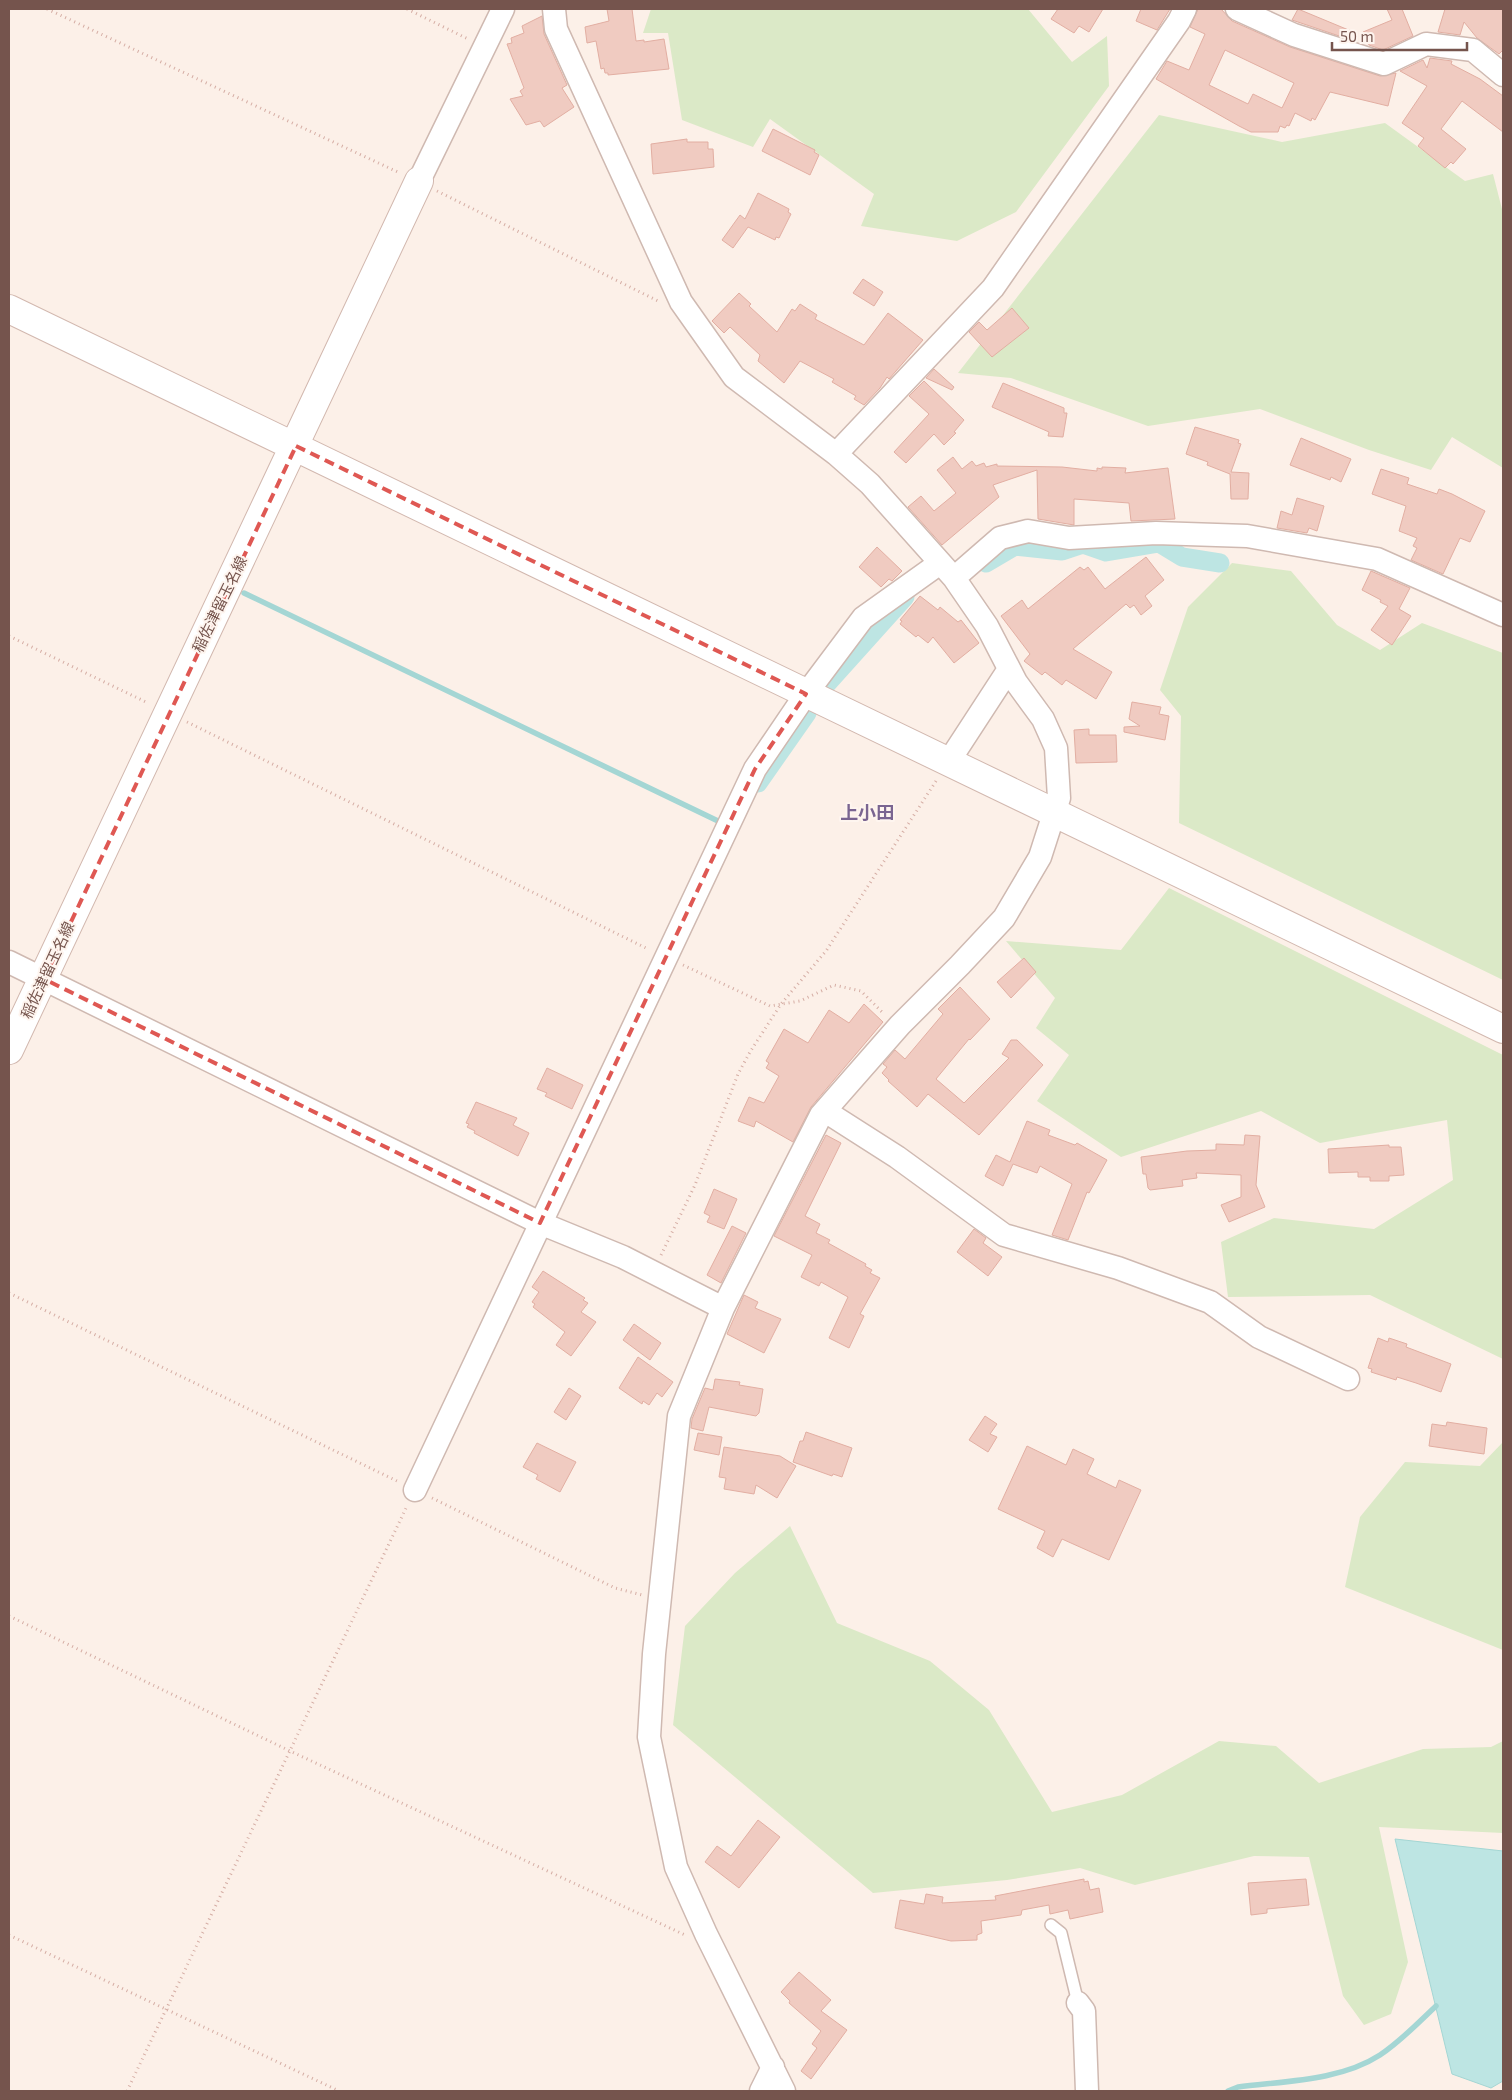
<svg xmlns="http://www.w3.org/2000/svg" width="1512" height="2100" viewBox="0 0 1512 2100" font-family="'Exo 2','Noto Sans JP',sans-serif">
<rect width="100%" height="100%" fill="#fcf0e8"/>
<path fill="#dbe9c7" d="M651,9H1028L1072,62L1107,36L1109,86L1016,212L957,241L861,226L874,194L770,119L753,147L682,120L668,33H643Z
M1159,115L1282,142L1385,123L1465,181L1493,174L1503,213V468L1452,437L1431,470L1369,450L1260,409L1148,426L1011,378L958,373Z
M1232,563L1291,571L1337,625L1380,650L1422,623L1503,653V980L1179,823L1181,716L1160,690L1188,607Z
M1169,888L1503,1055V1359L1370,1295L1228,1297L1221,1242L1274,1218L1374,1229L1453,1180L1447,1120L1320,1143L1261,1111L1121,1157L1037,1101L1069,1055L1036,1028L1055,998L1006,941L1121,950Z
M1503,1442V1650L1345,1587L1360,1517L1405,1462L1480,1466Z
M790,1526L837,1623L930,1661L989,1710L1052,1812L1122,1795L1219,1741L1276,1746L1319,1783L1423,1749L1491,1747L1503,1741V1833L1379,1827L1408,1962L1391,2014L1364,2025L1343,1996L1309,1857L1254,1856L1135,1885L1080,1868L1007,1880L873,1893L673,1725L685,1626L735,1573Z"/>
<path fill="#bde5e3" stroke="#a4d6d4" d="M1395,1839L1503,1851V2081L1491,2088L1452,2074Z"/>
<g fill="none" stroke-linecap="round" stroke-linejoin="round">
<path stroke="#a4d6d4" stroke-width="5.5" d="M244,593L718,821
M1228,2091L1238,2087C1284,2081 1340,2081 1380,2055C1401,2041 1418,2023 1436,2006"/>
<path stroke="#bde5e3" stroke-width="19" d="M986,563L1015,546L1062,551L1083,544L1106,552L1159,543L1182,557L1220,563
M825,686L905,597
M758,783L807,713"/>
</g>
<path fill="#f0cbc1" stroke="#e2aea2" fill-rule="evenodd" d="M607,9H632L636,41L644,40V42L664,39L669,69L608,75V73H605L604,68L601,69L596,41L587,43L585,27L609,21Z
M1058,9H1103L1089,32L1079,26L1074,33L1051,19Z
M1141,9H1170L1157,30L1136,21Z
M1198,9H1221L1232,21L1290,47L1380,76L1396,73L1388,106L1330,92L1315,120L1312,118L1311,121L1295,113L1289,126L1287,125L1285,128L1280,126L1278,132H1251L1239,126L1156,79L1167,61L1189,70L1205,34L1190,27ZM1225,50L1294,83L1282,108L1253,94L1248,104L1209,85Z
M1298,9L1351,31L1348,39L1292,20Z
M1387,9H1402L1413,36L1383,50L1369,45L1363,32L1392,20Z
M1445,9H1503V50L1499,54L1477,38L1464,22L1460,35L1438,32Z
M542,16L544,34L567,85L562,88L574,107L544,127L540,121L526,125L510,99L523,96L520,91L524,88L507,44L512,43L511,38L524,33L522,26Z
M1430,58L1452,61L1451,64L1480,79L1503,96V132L1462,101L1441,129L1466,149L1453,164L1451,162L1445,168L1418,146L1424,138L1402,123L1427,86L1400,71L1423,60L1427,68Z
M773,129L815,150L814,152L819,155L810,175L762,151Z
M687,139V142H708V149H713L714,167L653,174L651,144Z
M758,193L789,209L788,212L791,214L779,238L776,237L775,240L748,227L733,248L722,240L740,215L745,219Z
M863,279L883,292L874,306L853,293Z
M739,293L751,304L749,306L777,332L792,309L795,311L800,304L817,315L815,319L864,345L888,313L923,340L889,379L887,377L880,388L864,405L854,399L856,396L832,382L834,379L800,361L784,383L758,361L760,355L730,327L724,333L712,321Z
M1012,308L1029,328L992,357L969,332L979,322L987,330Z
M934,369L954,387L952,390L926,378Z
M924,381L964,420L954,432L956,433L944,445L934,434L906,463L894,452L929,414L909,396Z
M1003,383L1064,408V413H1067L1063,437L1048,436L1049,432L992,407Z
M1195,427L1239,440L1238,443L1241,444L1231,472L1249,473L1248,499H1231L1230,474L1207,465L1208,462L1186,454Z
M1301,438L1351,459L1341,482L1331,477L1330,480L1290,465Z
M953,457L962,469L972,461L976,466L984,463L986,467L997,464V466L1062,467L1097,471V468L1102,469V467L1126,468L1125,473L1168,468L1175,519L1131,521L1129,503L1074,499V525L1038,519L1037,470L993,485L999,497L942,545L908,507L921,496L934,511L956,493L937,470Z
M1381,469L1409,478L1407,484L1437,494L1439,489L1452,494L1485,511L1470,542L1460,538L1443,574L1411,560L1417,548L1413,546L1417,538L1399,531L1406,506L1372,494Z
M1297,498L1324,506L1317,531L1309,528L1307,533L1277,528L1281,511L1292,515Z
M877,547L902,571L892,581L889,579L881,587L859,567Z
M1146,557L1164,580L1145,596L1152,606L1141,615L1134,605L1130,608L1126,604L1073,649L1112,672L1096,699L1066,680L1062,685L1045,672L1042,675L1024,661L1030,654L1001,616L1022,600L1028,609L1080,567L1084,570L1088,567L1105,589Z
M1371,571L1410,588L1399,609L1411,616L1392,645L1371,630L1388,606L1380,602L1381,600L1362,590Z
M920,596L938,610L940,607L958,622L961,620L979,643L954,663L933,637L928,643L918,635L916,637L900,624L902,621L900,620Z
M1132,702L1161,707L1159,714L1169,716L1165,740L1124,732V727L1140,726L1129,719Z
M1089,729V735H1116L1117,762L1076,763L1074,730Z
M1024,958L1036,972L1011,998L997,982Z
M960,987L990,1019L970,1040L969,1039L936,1079L964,1103L1009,1058L1002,1054L1011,1040H1017L1043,1065L979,1135L928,1094L917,1107L888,1081L889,1080L882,1073L887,1067L883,1064L895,1050L905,1059L943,1014L938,1009Z
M864,1004L883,1022L811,1107L793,1142L756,1121L754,1127L738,1121L749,1097L764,1103L779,1076L766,1068L769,1063L766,1061L784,1029L808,1043L829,1010L849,1023Z
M547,1068L583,1085L572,1109L545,1096L547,1093L537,1089Z
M476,1102L517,1118L513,1125L529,1133L518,1156L474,1133L475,1131L467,1127L469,1124L466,1123Z
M1027,1121L1050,1130L1048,1135L1075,1145L1077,1143L1107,1160L1089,1193L1087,1192L1068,1240L1052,1235L1072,1184L1040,1166L1037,1173L1013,1164L1003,1186L985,1176L996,1155L1010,1162Z
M826,1135L841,1143L805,1216L820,1224L816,1233L830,1240L828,1243L866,1264L865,1266L872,1270L870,1273L880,1278L860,1314L864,1316L849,1348L829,1338L848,1297L821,1282L819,1286L801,1277L812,1255L774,1236Z
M1245,1135L1260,1136L1256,1185L1265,1207L1229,1222L1221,1205L1241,1197V1175L1196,1173L1197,1178L1182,1180L1183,1186L1150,1190L1148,1188L1146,1174H1143L1141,1157L1187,1151L1216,1150V1144L1244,1145Z
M1389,1145V1147H1401L1404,1175L1389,1176V1181H1370V1177H1358V1172L1329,1173L1328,1149Z
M714,1189L737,1199L724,1229L707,1222L710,1216L704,1213Z
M732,1226L746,1233L721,1283L707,1275Z
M974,1229L986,1238L983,1243L1002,1257L988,1276L957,1252Z
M543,1271L585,1298L583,1300L588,1303L581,1312L596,1322L571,1356L556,1345L565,1332L533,1307L535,1304L532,1302L539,1292L532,1287Z
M744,1295L758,1302L755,1308L781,1319L764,1353L727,1334Z
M634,1324L661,1343L650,1360L623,1340Z
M1378,1338L1388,1342L1389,1338L1407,1344L1406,1347L1451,1364L1441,1392L1416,1383L1397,1377L1396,1380L1371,1372L1372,1369L1368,1368Z
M638,1357L673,1382L662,1397L657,1393L649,1405L643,1401L642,1404L619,1388Z
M715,1379L740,1382L739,1385L763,1389L759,1413L756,1416L709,1407L703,1431L691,1428L692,1419L705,1388L713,1390Z
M569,1388L581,1396L566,1420L554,1412Z
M985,1416L997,1424L990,1434L997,1437L988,1452L969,1440Z
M1447,1422L1487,1428L1484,1454L1429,1446L1432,1424L1446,1426Z
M806,1432L852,1448L842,1477L833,1474L832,1476L793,1462L800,1441H803Z
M698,1433L722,1437L719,1455L694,1450Z
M537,1443L576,1462L560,1492L536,1479L538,1475L523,1467Z
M1027,1446L1066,1465L1073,1449L1094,1459L1087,1474L1116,1488L1119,1480L1141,1490L1109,1560L1062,1539L1053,1557L1037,1548L1045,1531L998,1509Z
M724,1447L780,1456L796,1466L777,1498L756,1485L754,1494L724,1489L726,1478L719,1477Z
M758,1820L780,1837L739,1888L705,1862L717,1846L731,1856Z
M1084,1879V1882L1088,1881L1090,1890L1099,1888L1103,1912L1070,1919L1068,1910L1050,1914L1049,1905L1022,1910L1021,1915L981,1921L982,1933L977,1935V1940L951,1941L895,1928L900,1900L924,1904L926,1894L943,1897L942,1903L996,1900L995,1896Z
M1306,1879L1309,1905L1267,1909V1913L1251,1915L1248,1883Z
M799,1972L831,2000L821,2011L847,2030L811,2079L801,2071L817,2048L812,2044L821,2031L789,2003L790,2001L781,1992Z"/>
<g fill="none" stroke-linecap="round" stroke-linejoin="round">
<g stroke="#cfb9b1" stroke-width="14">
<path id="lane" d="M1051,1925L1061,1933L1078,2003"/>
</g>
<g stroke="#cfb9b1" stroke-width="25">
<path id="street" d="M554,9L556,29L681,302L734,377L836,454L870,484L954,578L987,626L1016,682L1043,719L1056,748L1059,798L1040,857L1004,918L960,965L900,1025L821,1115L723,1308L679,1416L654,1654L649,1737L676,1867L706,1934L784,2091
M1237,9L1294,35L1384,64L1426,44L1473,50L1503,75
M419,181L503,9
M836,454L993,288L1179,21L1185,9
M954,578L1000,538L1028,531L1069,538L1156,533L1247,536L1377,559L1503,615
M949,761L1009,669
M9,962L540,1223L623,1257L723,1308
M825,1111L897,1157L1004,1235L1118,1268L1210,1302L1259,1337L1348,1379
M415,1490L755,769L806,694L863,618L940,563
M1078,2003L1084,2011L1087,2091
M761,2091L773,2067"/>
</g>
<g stroke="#d2b8af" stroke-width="30">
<path id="secondary" d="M9,309L1503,1029
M9,1050L419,181"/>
</g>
<path stroke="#d5ada4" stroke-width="3" stroke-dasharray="1 4" stroke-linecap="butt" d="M47,9L400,173
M407,9L468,39
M437,191L658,301
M9,636L148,703
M187,722L648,949
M683,965L770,1006L800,1001L834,985L861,991L884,1014
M661,1255L695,1185L738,1074L750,1052L781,1004L826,951L936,781
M9,1293L397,1481
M432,1498L615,1588L642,1595
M9,1616L290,1751L685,1935
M9,1935L339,2091
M127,2091L407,1506"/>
<use href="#lane" stroke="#fff" stroke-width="11"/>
<use href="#street" stroke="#fff" stroke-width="22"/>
<use href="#secondary" stroke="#fff" stroke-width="28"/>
</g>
<path fill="none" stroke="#df5853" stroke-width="4" stroke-dasharray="10 6" stroke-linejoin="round" d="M296,446L806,694L755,769L540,1223L44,979Z"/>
<g text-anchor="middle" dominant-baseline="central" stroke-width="4" stroke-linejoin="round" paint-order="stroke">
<g font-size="15" fill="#75544d" stroke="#fef5ef">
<text transform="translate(219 604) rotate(-64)">稲佐津留玉名線</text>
<text transform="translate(47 970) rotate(-65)">稲佐津留玉名線</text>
</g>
<g font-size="18" font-weight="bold" fill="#7a6591" stroke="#fef5ef">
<text x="867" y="812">上小田</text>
</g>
</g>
<rect width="1512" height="2100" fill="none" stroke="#75544d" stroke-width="20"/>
<path d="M1332 42v8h135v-8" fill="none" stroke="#75544d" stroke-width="2.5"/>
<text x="1340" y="42" font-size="15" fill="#75544d" stroke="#fef5ef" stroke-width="4" paint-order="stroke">50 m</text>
</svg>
